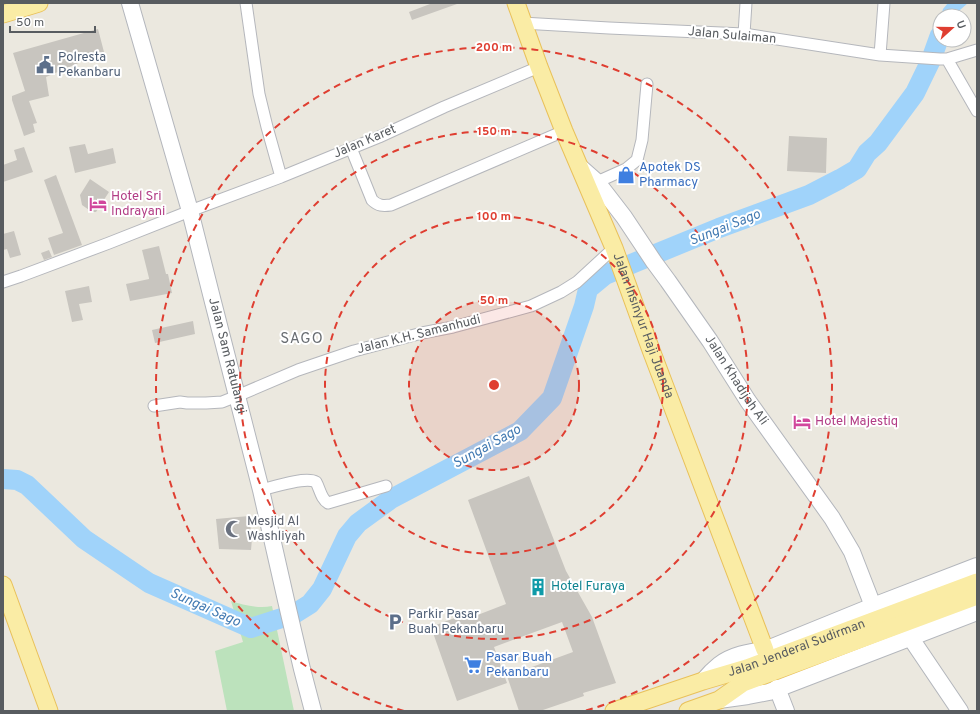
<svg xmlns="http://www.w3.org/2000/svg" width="980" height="714" viewBox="0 0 980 714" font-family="Overpass,sans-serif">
<rect width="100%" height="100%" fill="#ebe8df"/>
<path fill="#bce2bc" d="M231,601C243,605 259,609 272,606L294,711H227L215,651L243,642Z"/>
<path fill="#a0d3fa" d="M948,3H968L953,16H941L943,9Z
M940,18V40H943L938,54L931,60L929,52Z"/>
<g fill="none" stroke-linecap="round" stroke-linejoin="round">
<path stroke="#a0d3fa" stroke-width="20" d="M3,479L17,480L27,485L84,539L149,583L251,628L294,614L310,604L322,589L347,536L358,523L391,499L520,431L552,398L584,306L588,289L605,275L636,262L719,228L809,195L840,179L857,169L867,153L878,143L915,93L931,60L940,35"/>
</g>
<path fill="#c8c5bf" d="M429,3H457V4L412,20L409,12L430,4Z
M98,29L104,52L46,77L49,96L29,101L37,123L33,124L35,132L24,136L12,100V96L25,91L13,53Z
M789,136L827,138L826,173L787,171Z
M85,144L88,154L113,148L116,163L75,173L69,147Z
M24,147L33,172L3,182V165L17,160L14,150Z
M56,175L82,245L54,255L48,238L63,233L44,180Z
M90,179L109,192L96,212H92L82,205L80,195Z
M14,231L21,255L10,258L7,249L3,250V234Z
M159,246L166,274H168L172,293L130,301L126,284L149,279V278L142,250Z
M49,250L52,257L44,260L41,253Z
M89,286L92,302L79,304L83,320L72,322L65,291Z
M193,321L195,334L155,343L152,330Z
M529,476L566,571L592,617L616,683L583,693L584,696L540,711H519L507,676L573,652L562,622L494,647L507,683L457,701L431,627L473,611L475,616L506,604L468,500Z
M249,516L252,539L251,550L219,549L216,519Z"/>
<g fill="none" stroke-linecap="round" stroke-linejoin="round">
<g stroke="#b5b7bc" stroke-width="13">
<path id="street" d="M246,3L259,94L267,127L281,177
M522,23L609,28L744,34L880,55L940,59H947L977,50
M744,34L746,3
M880,55L884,3
M947,59L977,111
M351,148L372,200C378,206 383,206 391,205L564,131
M597,182L626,169L637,160L642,140L647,84
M3,282L21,276L109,243L190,211L281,177L379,137L444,107L539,67
M154,406L180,402L187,403H206L222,402L237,396L298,370L354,351L422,333L453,327L531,306L561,292L577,282L614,248
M261,490C273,487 306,476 316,482C320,489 321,499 328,503L386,486"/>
</g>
<g stroke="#b3b6bc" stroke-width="18">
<g id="secondary">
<path id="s1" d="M130,3L190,211L213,302L261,490L288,609L302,669L313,711"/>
<path id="s2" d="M580,167L597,182L624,217L654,262L668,281L710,341L748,401L832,518L852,552L873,606"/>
<path d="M910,637L960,711"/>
<path d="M703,681C708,675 714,669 719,665C732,655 749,652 765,650L873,606L977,566"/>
<path d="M777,688L786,711"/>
<path d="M719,700L748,696L769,692L977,612"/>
</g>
</g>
<g stroke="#e9c15a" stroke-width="19">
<g id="primary">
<path id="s3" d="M516,3L539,67L564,131L614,248L651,350L765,650"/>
<path d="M3,14L39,3"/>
<path d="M3,585L49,711"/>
<path id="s4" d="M614,711L703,681L747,668L977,582"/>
<path d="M688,711L719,700L743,683L977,596"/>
</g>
</g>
<use href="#street" stroke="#fff" stroke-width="11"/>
<use href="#secondary" stroke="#fff" stroke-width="16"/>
<use href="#primary" stroke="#faeca5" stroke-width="17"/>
</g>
<circle cx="494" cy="385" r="85" fill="#df3e31" fill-opacity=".12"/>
<g fill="none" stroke="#df3e31" stroke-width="2" stroke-dasharray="7 5">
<circle cx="494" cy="385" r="85"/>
<circle cx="494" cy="385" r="169"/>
<circle cx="494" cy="385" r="254"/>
<path d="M404 711A338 338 0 1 1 584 711"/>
</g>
<defs>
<g id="civic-bare" transform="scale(1.38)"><path d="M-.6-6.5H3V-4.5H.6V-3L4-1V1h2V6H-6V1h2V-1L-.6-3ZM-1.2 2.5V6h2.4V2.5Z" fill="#5c6f8a" stroke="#fff" stroke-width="2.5" paint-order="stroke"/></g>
<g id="shop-bare" transform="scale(1.38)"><path d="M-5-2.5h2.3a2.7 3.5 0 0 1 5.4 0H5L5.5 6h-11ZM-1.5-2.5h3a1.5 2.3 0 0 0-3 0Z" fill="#3f7fe0" stroke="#fff" stroke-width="2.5" paint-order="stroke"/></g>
<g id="hotel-bare" transform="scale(1.38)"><path d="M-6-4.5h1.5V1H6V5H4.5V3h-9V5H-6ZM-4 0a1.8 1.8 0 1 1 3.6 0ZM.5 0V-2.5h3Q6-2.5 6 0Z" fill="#d1479c" stroke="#fff" stroke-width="2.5" paint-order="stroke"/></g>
<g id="mosque-bare" transform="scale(1.38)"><path d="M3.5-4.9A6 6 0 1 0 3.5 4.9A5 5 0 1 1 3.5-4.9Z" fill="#6b7280" stroke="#fff" stroke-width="2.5" paint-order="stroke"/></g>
<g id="building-bare" transform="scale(1.38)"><path d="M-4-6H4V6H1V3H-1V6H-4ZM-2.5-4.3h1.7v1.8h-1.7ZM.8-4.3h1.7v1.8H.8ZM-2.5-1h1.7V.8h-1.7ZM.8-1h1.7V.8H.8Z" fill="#0f9aa8" stroke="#fff" stroke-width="2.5" paint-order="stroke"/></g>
<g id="parking-bare" transform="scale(1.38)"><path d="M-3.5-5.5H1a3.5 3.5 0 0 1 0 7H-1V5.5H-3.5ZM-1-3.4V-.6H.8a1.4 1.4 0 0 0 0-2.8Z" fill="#5c6f8a" stroke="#fff" stroke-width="2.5" paint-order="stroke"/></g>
<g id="supermarket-bare" transform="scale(1.38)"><path d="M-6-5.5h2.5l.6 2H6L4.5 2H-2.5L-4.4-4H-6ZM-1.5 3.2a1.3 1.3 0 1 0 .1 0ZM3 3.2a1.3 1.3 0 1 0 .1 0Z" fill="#3f7fe0" stroke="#fff" stroke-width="2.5" paint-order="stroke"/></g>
</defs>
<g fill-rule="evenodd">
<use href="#civic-bare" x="45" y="65"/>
<use href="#shop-bare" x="626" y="175"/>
<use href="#hotel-bare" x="98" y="204"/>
<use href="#hotel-bare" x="802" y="422"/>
<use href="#mosque-bare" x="234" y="529"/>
<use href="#building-bare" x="538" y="587"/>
<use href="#parking-bare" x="395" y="622"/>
<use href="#supermarket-bare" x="473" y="665"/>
</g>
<g text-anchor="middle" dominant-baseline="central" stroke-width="4" stroke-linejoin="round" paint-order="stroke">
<g font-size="13" fill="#585c60" stroke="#fff">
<text transform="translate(732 36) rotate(5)">Jalan Sulaiman</text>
<text transform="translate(365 142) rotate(-23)">Jalan Karet</text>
<text stroke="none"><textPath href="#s3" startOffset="347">Jalan Insinyur Haji Juanda</textPath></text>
<text transform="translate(419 335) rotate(-14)">Jalan K.H. Samanhudi</text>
<text stroke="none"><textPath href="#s1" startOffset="366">Jalan Sam Ratulangi</textPath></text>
<text stroke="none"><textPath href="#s2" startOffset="265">Jalan Khadijah Ali</textPath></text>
<text stroke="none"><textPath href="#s4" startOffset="193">Jalan Jenderal Sudirman</textPath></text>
</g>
<g font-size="13" fill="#4e5e75" stroke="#fff" text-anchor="start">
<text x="58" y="58">Polresta<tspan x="58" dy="15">Pekanbaru</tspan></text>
<text x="408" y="615">Parkir Pasar<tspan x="408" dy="15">Buah Pekanbaru</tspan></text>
</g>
<g font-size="13" fill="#366cbe" stroke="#fff" text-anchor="start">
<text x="639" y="168">Apotek DS<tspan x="639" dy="15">Pharmacy</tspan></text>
<text x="486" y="658">Pasar Buah<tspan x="486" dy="15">Pekanbaru</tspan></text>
</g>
<g font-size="13" fill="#b23c85" stroke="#fff" text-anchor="start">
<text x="111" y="197">Hotel Sri<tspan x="111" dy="15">Indrayani</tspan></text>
<text x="815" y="422">Hotel Majestiq</text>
</g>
<g font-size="13" fill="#5b616d" stroke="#fff" text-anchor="start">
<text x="247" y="522">Mesjid Al<tspan x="247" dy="15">Washliyah</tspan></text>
</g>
<g font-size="13" fill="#0d838f" stroke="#fff" text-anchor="start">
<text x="551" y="587">Hotel Furaya</text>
</g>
<g font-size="14" font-style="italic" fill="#427ab2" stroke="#fff">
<text transform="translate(725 228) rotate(-22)">Sungai Sago</text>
<text transform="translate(487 447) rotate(-29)">Sungai Sago</text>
<text transform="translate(205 608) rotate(24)">Sungai Sago</text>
</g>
<g font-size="15" letter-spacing="1" fill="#696d72" stroke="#fff">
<text x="302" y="339">SAGO</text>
</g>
</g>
<circle cx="494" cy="385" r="6" fill="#df3e31" stroke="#fff" stroke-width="2"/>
<g font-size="12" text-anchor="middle" font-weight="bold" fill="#df3e31" stroke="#fff" stroke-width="4" stroke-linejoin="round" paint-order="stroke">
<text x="494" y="51">200 m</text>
<text x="494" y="135">150 m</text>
<text x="494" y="220">100 m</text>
<text x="494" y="304">50 m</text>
</g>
<rect width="980" height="714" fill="none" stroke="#585c60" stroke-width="8"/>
<g transform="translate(952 28) rotate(69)"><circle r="19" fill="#ffffff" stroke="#bcbebf"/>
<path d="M0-3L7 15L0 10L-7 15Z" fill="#df3e31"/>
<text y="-6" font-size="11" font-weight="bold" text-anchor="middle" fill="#585c60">U</text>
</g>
<path d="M10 26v6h85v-6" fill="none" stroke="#585c60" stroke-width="2"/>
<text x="16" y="26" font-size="12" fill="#585c60" stroke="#ffffff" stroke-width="3" paint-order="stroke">50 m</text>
</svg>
